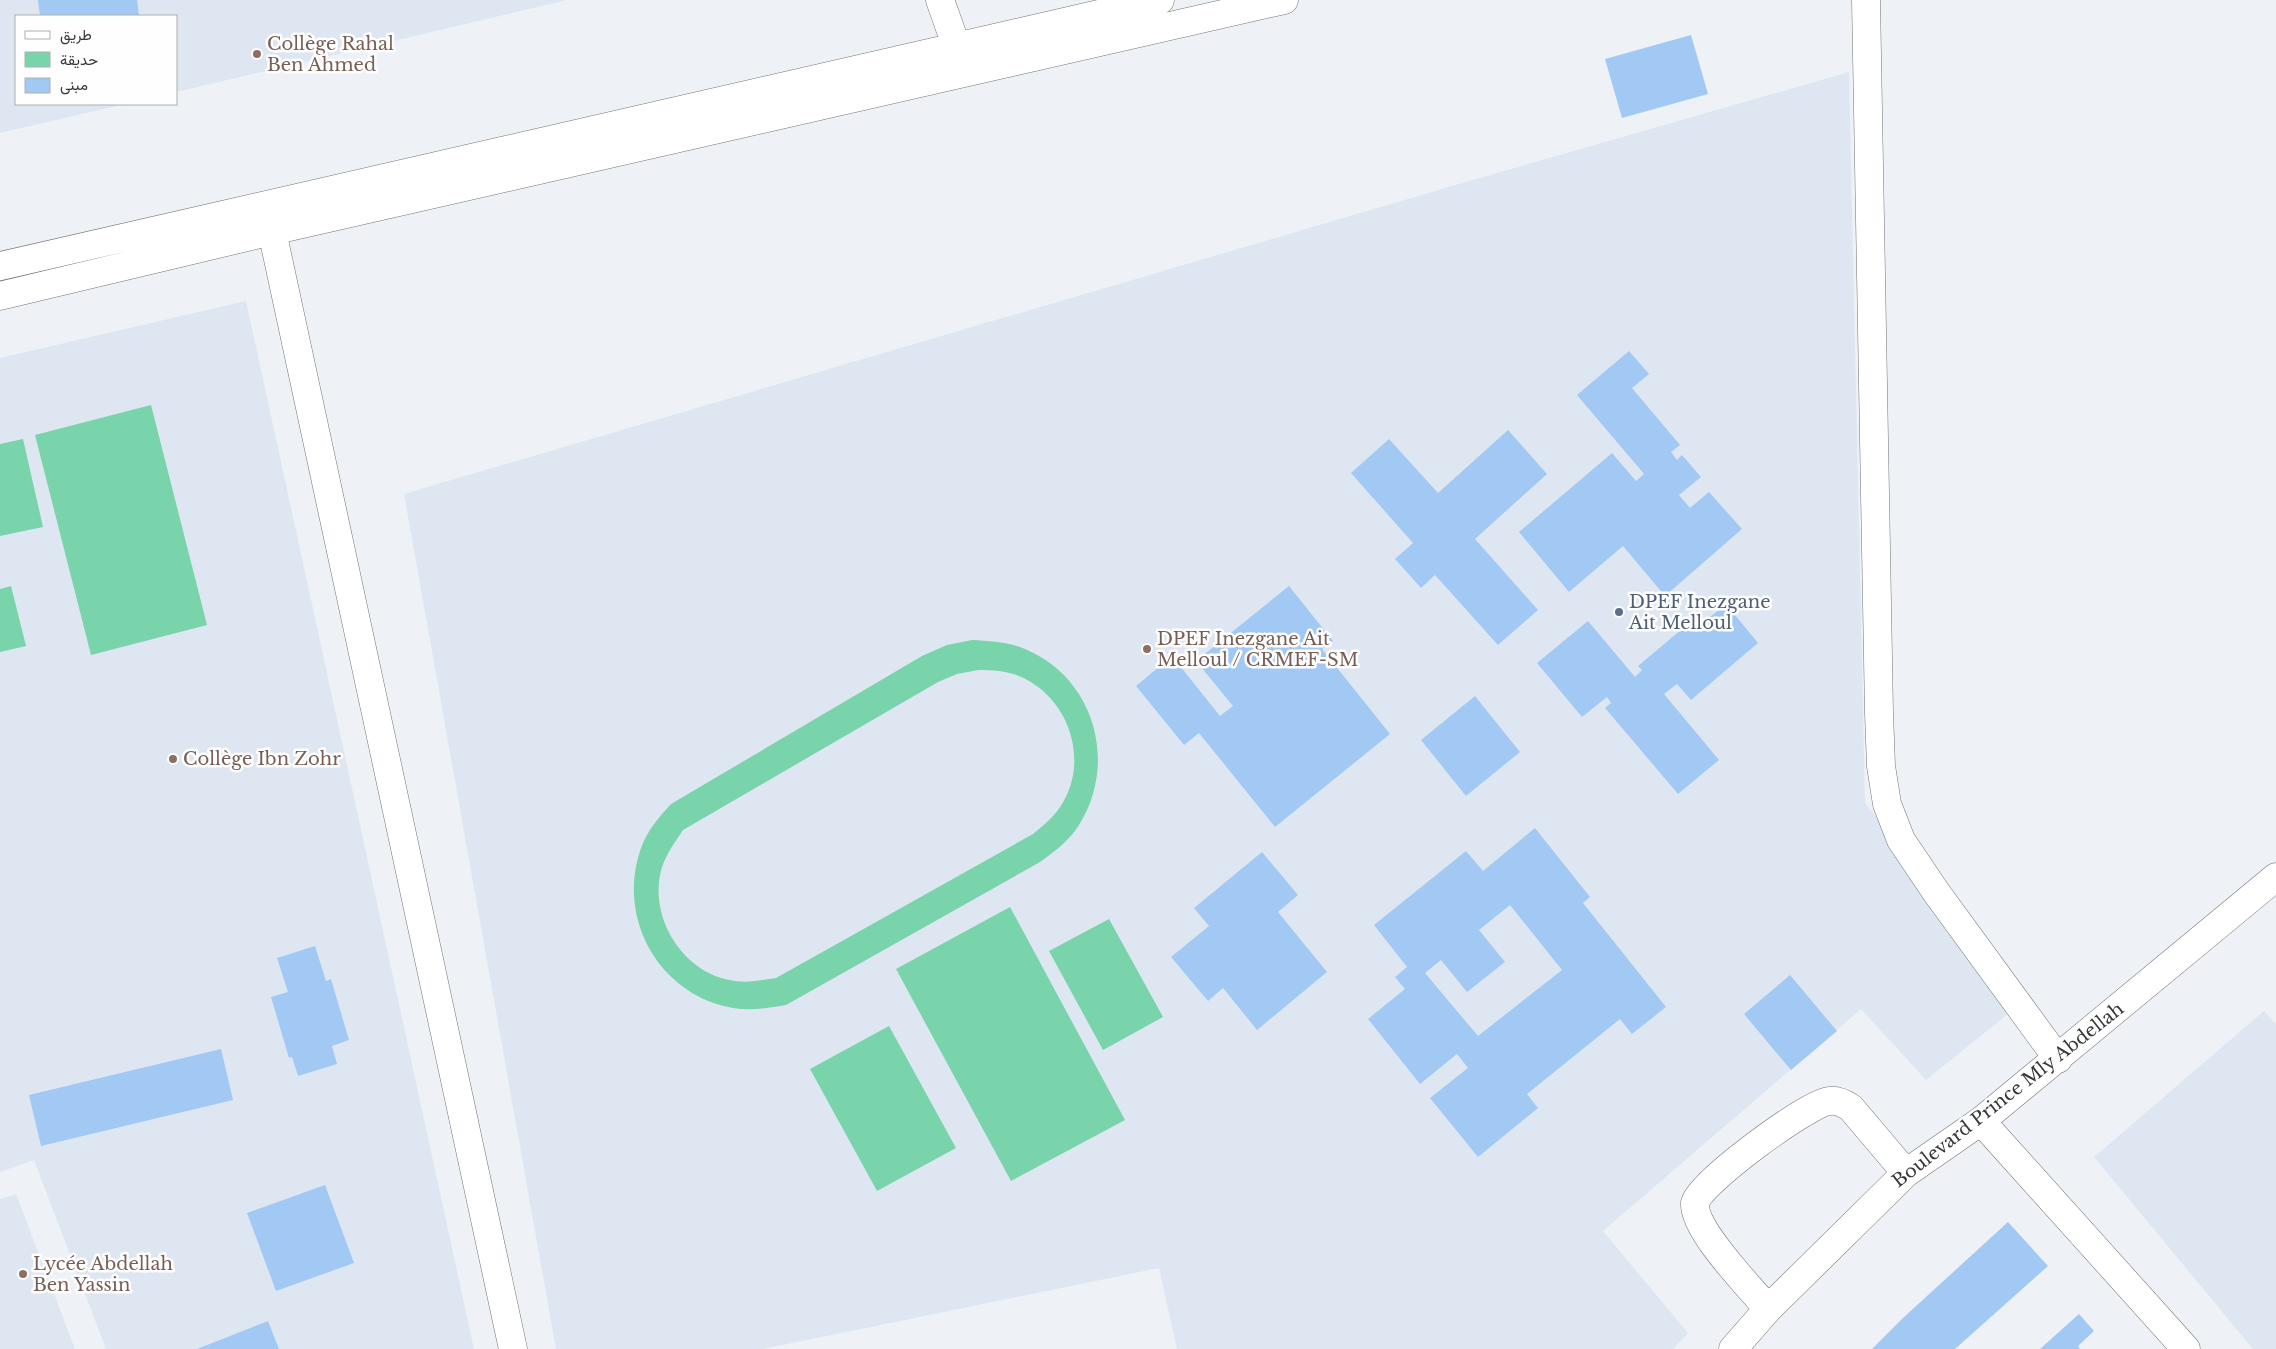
<svg xmlns="http://www.w3.org/2000/svg" width="2276" height="1349" viewBox="0 0 2276 1349" font-family="'Libre Baskerville',Vazirmatn,serif">
<rect width="100%" height="100%" fill="#eef1f6"/>
<path fill="#dee7f1" d="M0,0H567L176,92V16H16V104H125L0,133Z
M1849,72L1865,803L2024,1001L1926,1080L1861,1009L1603,1231L1688,1333L1673,1349H1177L1159,1268L763,1349H556L404,494L1459,184Z
M246,301L474,1349H106L34,1160L0,1172V358Z
M2264,1011L2276,1024V1349H2253L2094,1157Z
M16,1194L75,1349H0V1199Z"/>
<path fill="#79d3ab" fill-rule="evenodd" d="M151,405L207,625L91,655L35,435Z
M23,439L43,527L0,536V444Z
M11,586L26,646L0,652V589Z
M972,640C990,641 1009,642 1025,649C1095,678 1118,763 1079,825C1069,841 1055,851 1040,862L786,1005C768,1008 751,1011 733,1008C659,995 616,918 641,848C647,831 659,817 671,804L922,656L947,645ZM978,670C993,670 1006,671 1019,676C1068,696 1090,759 1062,804C1054,817 1044,825 1033,834L776,978C762,980 749,983 735,981C683,975 647,916 662,867C667,853 675,842 683,830L938,682L957,674Z
M1010,907L1125,1120L1011,1181L896,969Z
M1109,919L1163,1017L1103,1050L1049,951Z
M889,1026L956,1148L877,1191L810,1069Z"/>
<path fill="#a2c8f4" fill-rule="evenodd" d="M38,0H137L139,16H40Z
M1691,35L1708,94L1622,118L1605,59Z
M1629,351L1649,374L1632,388L1680,445L1671,452L1677,460L1682,455L1701,477L1679,495L1690,508L1709,492L1742,529L1665,596L1623,546L1569,592L1519,532L1612,453L1636,481L1644,474L1577,395Z
M1508,430L1547,474L1475,539L1538,610L1498,645L1435,575L1421,588L1395,559L1413,543L1351,473L1389,439L1438,493Z
M1289,586L1333,641L1322,649L1390,734L1275,827L1199,733L1184,745L1136,686L1172,656L1220,716L1233,706L1196,661Z
M1726,604L1758,643L1691,700L1677,684L1664,694L1719,760L1678,794L1605,708L1611,703L1607,697L1582,717L1537,663L1588,621L1635,677L1642,670L1638,666L1688,624L1693,631Z
M1475,696L1520,752L1466,796L1421,740Z
M1535,828L1590,897L1583,903L1666,1007L1632,1034L1620,1019L1527,1094L1538,1108L1478,1157L1430,1098L1468,1068L1457,1054L1420,1084L1368,1019L1405,989L1395,977L1407,967L1374,925L1466,851L1483,871ZM1510,905L1562,970L1478,1036L1425,973L1441,960L1467,992L1505,962L1479,930Z
M1262,852L1298,895L1278,912L1327,972L1257,1030L1223,988L1208,1001L1171,957L1209,926L1194,908Z
M315,946L326,981L331,979L349,1040L332,1046L337,1064L298,1076L292,1057L289,1058L271,997L288,992L277,958Z
M1790,975L1837,1031L1791,1070L1744,1014Z
M221,1049L233,1100L41,1146L29,1095Z
M325,1185L354,1263L276,1291L247,1213Z
M2008,1222L2048,1266L1955,1349H1872L1903,1318Z
M2079,1314L2094,1331L2078,1346L2080,1349H2040Z
M268,1321L279,1349H197Z"/>
<g fill="none" stroke-linecap="round" stroke-linejoin="round">
<g stroke="#717478" stroke-width="29">
<path id="minor" d="M940,0L962,62
M1866,0L1879,713L1881,766L1887,804L1901,840L1936,892L2058,1059
M272,231L513,1349
M0,266L1160,0
M0,296L272,231L1284,0
M1981,1121L2186,1349
M1768,1309C1750,1287 1693,1230 1695,1203C1697,1185 1809,1102 1830,1101C1838,1100 1845,1104 1851,1108L1906,1173
M1733,1349L1768,1309L1906,1173L1981,1121L2276,877"/>
</g>
<use href="#minor" stroke="#fff" stroke-width="28"/>
</g>
<g fill="#8d6e63" stroke="#fefefe" stroke-width="2">
<circle cx="257" cy="54" r="5"/>
<circle cx="1147" cy="649" r="5"/>
<circle cx="173" cy="759" r="5"/>
<circle cx="23" cy="1274" r="5"/>
</g>
<circle fill="#5c6f8a" stroke="#fefefe" stroke-width="2" cx="1619" cy="612" r="5"/>
<g text-anchor="middle" dominant-baseline="central" stroke-width="5" stroke-linejoin="round" paint-order="stroke">
<g font-size="18" fill="#785e54" stroke="#fefefe" text-anchor="start">
<text x="267" y="44">Collège Rahal<tspan x="267" dy="21">Ben Ahmed</tspan></text>
<text x="1157" y="639">DPEF Inezgane Ait<tspan x="1157" dy="21">Melloul / CRMEF-SM</tspan></text>
<text x="183" y="759">Collège Ibn Zohr</text>
<text x="33" y="1264">Lycée Abdellah<tspan x="33" dy="21">Ben Yassin</tspan></text>
</g>
<g font-size="18" fill="#4e5e75" stroke="#fefefe" text-anchor="start">
<text x="1629" y="602">DPEF Inezgane<tspan x="1629" dy="21">Ait Melloul</tspan></text>
</g>
<g font-size="18" fill="#37383a" stroke="#fefefe">
<text transform="translate(2008 1095) rotate(-38)">Boulevard Prince Mly Abdellah</text>
</g>
</g>
<rect x="15" y="15" width="162" height="90" fill="#fefefe" stroke="#aeafb0"/>
<rect x="25" y="31" width="25" height="8" fill="#ffffff" stroke="#aeafb0"/>
<text x="60" y="40" font-size="15" fill="#37383a">طريق</text>
<rect x="25" y="52" width="25" height="15" fill="#79d3ab" stroke="#aeafb0"/>
<text x="60" y="65" font-size="15" fill="#37383a">حديقة</text>
<rect x="25" y="78" width="25" height="15" fill="#a2c8f4" stroke="#aeafb0"/>
<text x="60" y="90" font-size="15" fill="#37383a">مبنى</text>
</svg>
